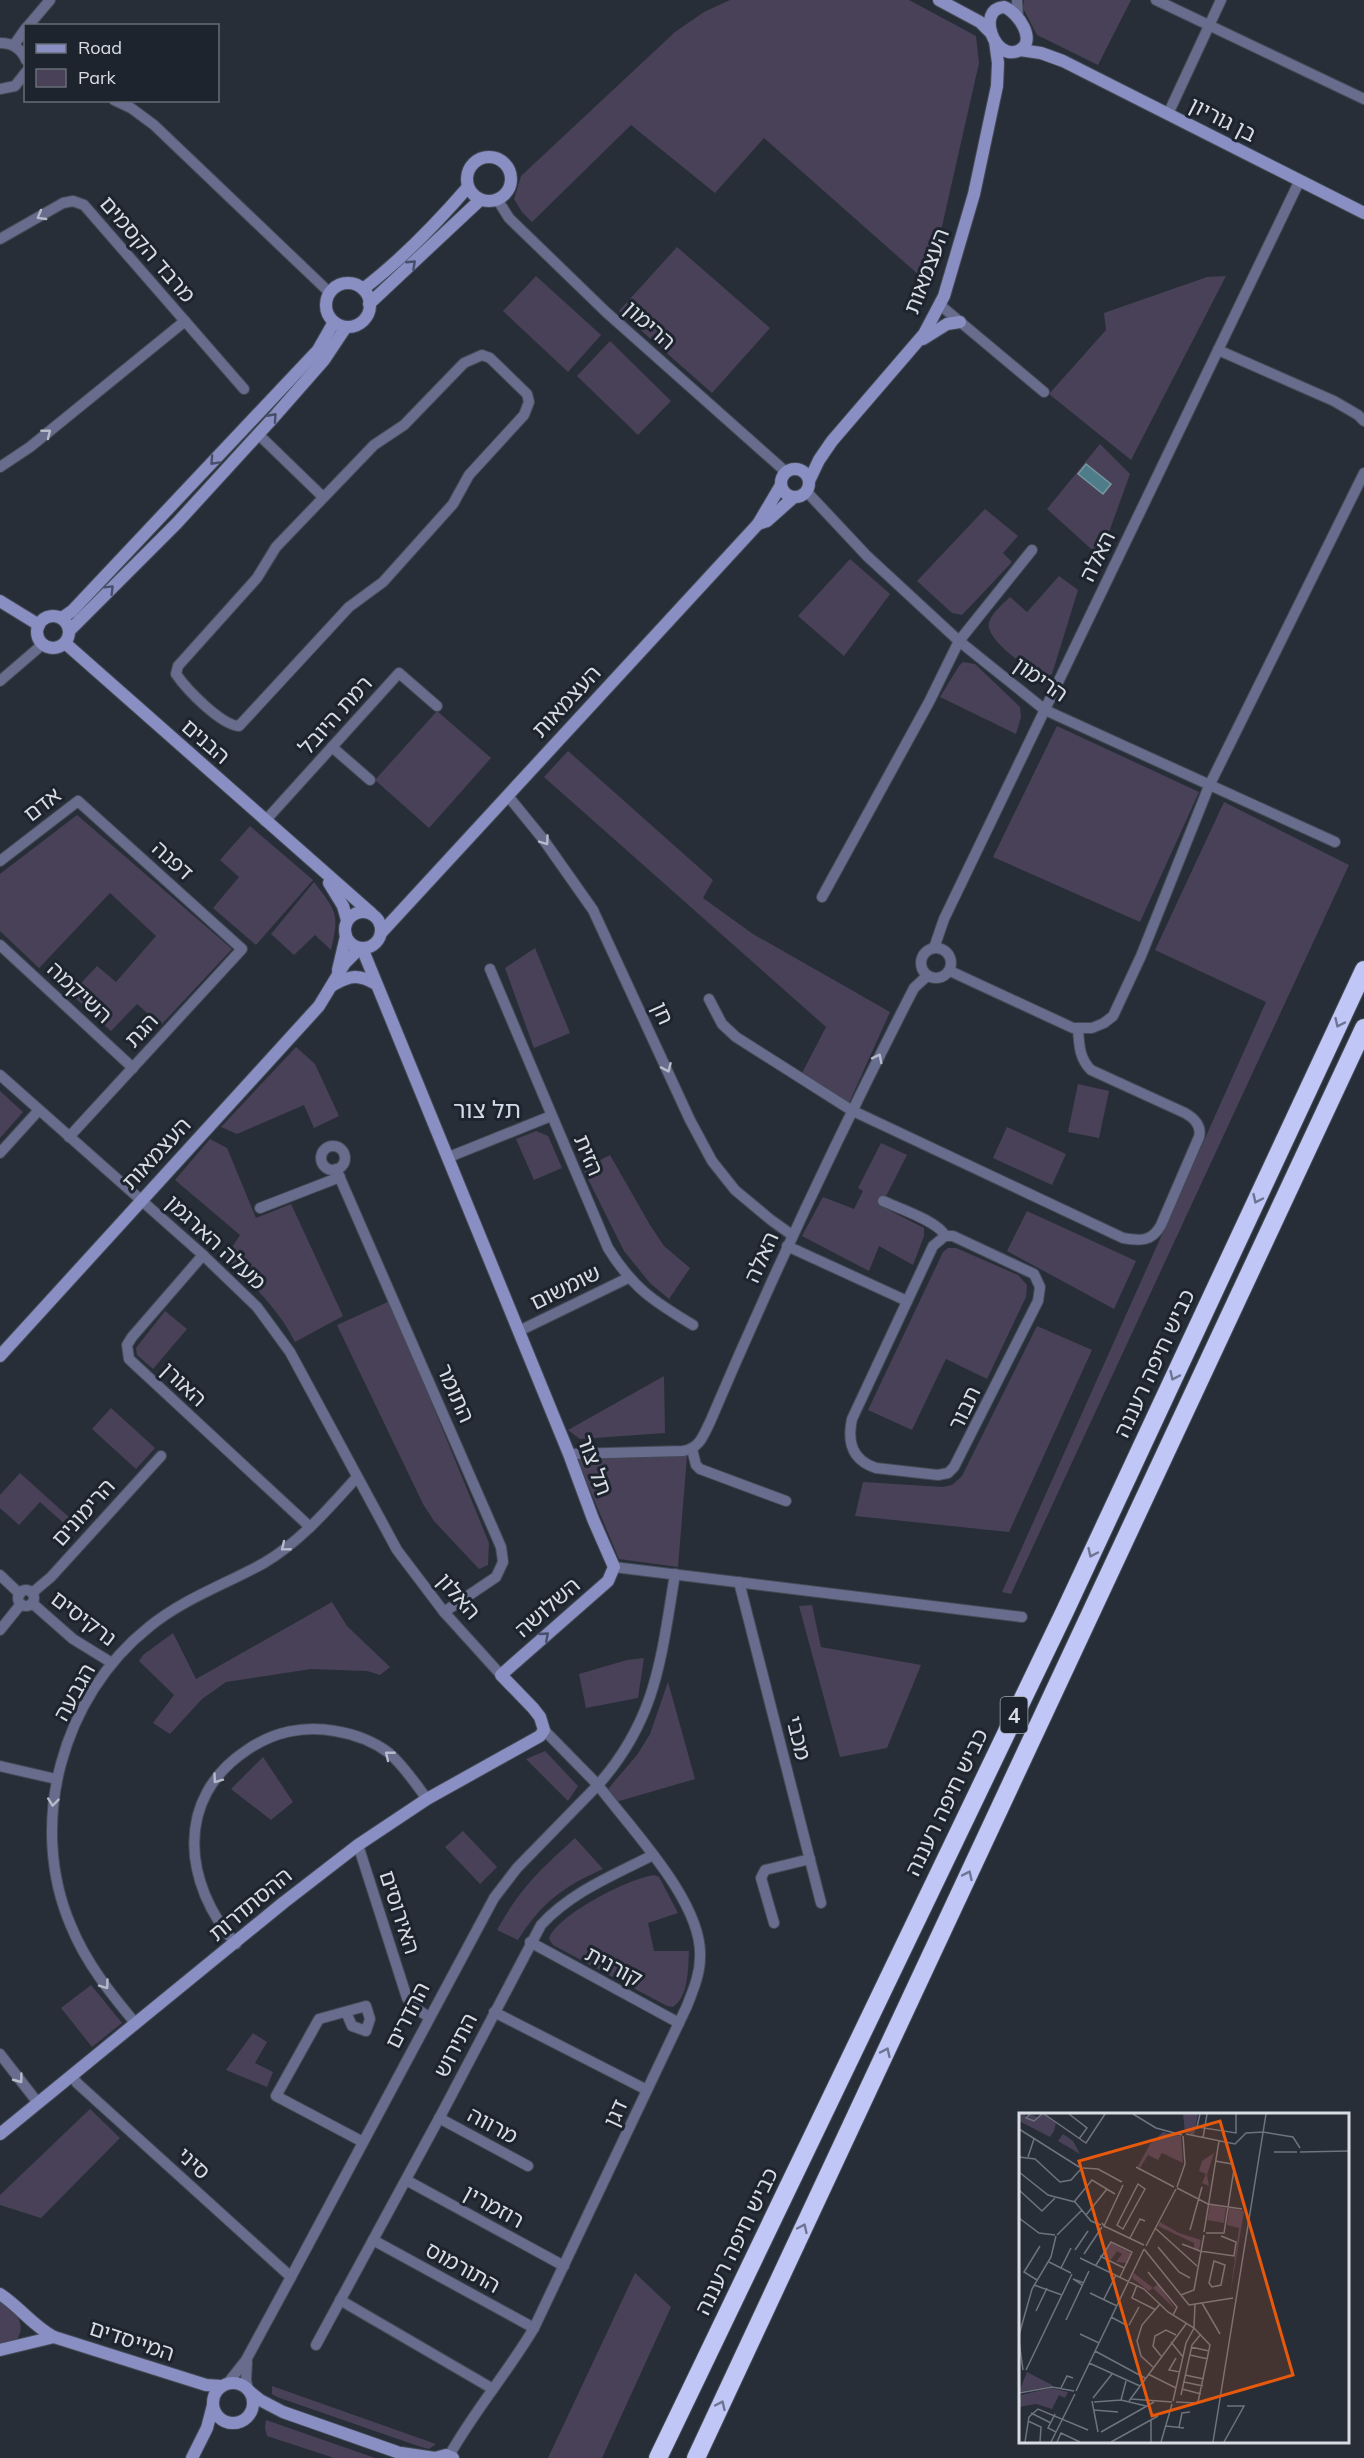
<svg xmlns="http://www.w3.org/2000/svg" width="1364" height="2458" font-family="Mulish,'Noto Sans Hebrew',sans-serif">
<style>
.green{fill:#494158}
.water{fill:#4f7c89;stroke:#7899a4;stroke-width:1.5}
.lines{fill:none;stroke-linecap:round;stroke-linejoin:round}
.street-casing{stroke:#434a54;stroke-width:12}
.secondary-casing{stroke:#434a54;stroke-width:14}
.highway-casing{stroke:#434a54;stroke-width:20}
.street{stroke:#686c8d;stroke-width:10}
.secondary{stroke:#898fc3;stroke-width:12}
.highway{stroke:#c0c6f6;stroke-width:18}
.oneway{stroke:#b6bbca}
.oneway2{stroke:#484f6a}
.oneway3{stroke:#6e7592}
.labels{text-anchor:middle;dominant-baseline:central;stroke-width:6;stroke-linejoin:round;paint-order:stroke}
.shield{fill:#1d242e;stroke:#a0a6ad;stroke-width:1.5}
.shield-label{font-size:21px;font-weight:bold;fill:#d8dde4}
.street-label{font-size:22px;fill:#d8dde4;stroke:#1d242e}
.neighbourhood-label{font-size:24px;fill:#d0d9e7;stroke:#1d242e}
.inset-road{fill:none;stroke:#6e747d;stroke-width:1.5}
.view{fill:#e8590c;fill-opacity:0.15;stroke:#e8590c;stroke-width:3}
.inset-edge{fill:none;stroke:#d8dde4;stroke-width:3}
</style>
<rect width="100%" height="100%" fill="#272e38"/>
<g class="green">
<polygon points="730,0 909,0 976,36 979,63 929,284 764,138 715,193 631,125 532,222 522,212 514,199 521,176 675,32 704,12"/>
<polygon points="1024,0 1131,0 1098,65 1037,35 1023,8"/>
<polygon points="677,247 770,328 712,393 619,311"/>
<polygon points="536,276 601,335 568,372 503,311"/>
<polygon points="1226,276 1131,460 1049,394 1106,330 1104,313 1207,277"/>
<polygon points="610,341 671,401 638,435 577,376"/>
<polygon points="1100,444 1130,474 1100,557 1047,509"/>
<polygon points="985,509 1018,536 1003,553 1012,562 962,615 952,613 917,581"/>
<polygon points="850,559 890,594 844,656 798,616"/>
<path d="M1059,576L1078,590L1052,674L1047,677L1039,676C1027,667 984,639 989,622C992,613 1003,604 1010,597L1027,612Z"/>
<polygon points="963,662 975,664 1020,707 1021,717 1016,734 940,697 959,666"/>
<polygon points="437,711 491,758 429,828 375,780"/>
<polygon points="1057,726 1199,792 1140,922 993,857"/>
<polygon points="568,751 713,880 703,898 753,934 890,1012 849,1103 801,1075 826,1027 544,777"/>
<polygon points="1224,802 1349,865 1011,1594 1002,1592 1266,1002 1155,950"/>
<polygon points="77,815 232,949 161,1025 137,1004 111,1031 71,994 97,966 116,982 156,936 110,893 39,968 0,931 0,874"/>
<polygon points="250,826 313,880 256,945 213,908 239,877 220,860"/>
<path d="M314,882C336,911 340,913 331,950L315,935L294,955L271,934Z"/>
<polygon points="535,948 570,1033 534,1048 505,968"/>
<polygon points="296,1047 315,1064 339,1116 314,1128 304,1105 237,1134 221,1127"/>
<polygon points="1078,1084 1109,1091 1099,1138 1068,1132"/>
<polygon points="0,1091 23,1112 0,1138"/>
<polygon points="1007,1127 1066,1154 1052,1185 993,1158"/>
<polygon points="536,1131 548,1136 562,1168 534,1180 516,1139"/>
<path d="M210,1139L227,1148L256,1218L291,1204L343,1316L295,1342C278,1308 252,1284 225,1258L240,1235L175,1180Z"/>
<polygon points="881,1143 907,1155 881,1206 924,1228 924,1236 913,1265 879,1246 869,1271 802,1236 823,1197 854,1209 863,1191 858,1188"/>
<polygon points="610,1155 650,1225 664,1246 690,1268 669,1299 650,1283 624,1251 583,1169"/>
<polygon points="1027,1211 1136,1261 1114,1309 1007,1251"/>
<polygon points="948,1248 956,1248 1018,1275 1027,1285 1026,1297 987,1379 946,1359 912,1430 868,1410 943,1252"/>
<polygon points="390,1301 489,1543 488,1565 479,1569 434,1521 423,1504 337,1325"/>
<polygon points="165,1311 187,1329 153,1369 137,1355 136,1348"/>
<polygon points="1037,1326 1092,1350 1009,1532 855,1516 863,1482 943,1487 952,1485 962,1476"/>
<polygon points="664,1376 665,1433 580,1439 568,1430"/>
<polygon points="111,1408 155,1448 136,1469 92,1429"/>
<polygon points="687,1456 678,1567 619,1559 577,1459"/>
<polygon points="20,1473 82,1529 77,1535 40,1502 19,1525 0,1508 0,1495"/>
<polygon points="332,1602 347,1626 390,1667 380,1675 367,1671 311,1669 226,1682 202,1699 170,1734 153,1723 174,1695 139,1661 143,1655 173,1633 196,1679"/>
<polygon points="812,1605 821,1647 921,1665 887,1748 840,1757 799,1606"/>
<polygon points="644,1658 638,1698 586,1708 579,1674 627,1660"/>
<polygon points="668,1682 695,1779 616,1802 608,1789 637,1755 650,1734"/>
<polygon points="545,1751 578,1786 568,1801 526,1759"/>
<polygon points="263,1757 293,1802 271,1820 231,1789"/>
<polygon points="463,1831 497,1867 480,1884 445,1847"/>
<path d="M575,1838L603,1869C564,1886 541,1903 518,1940L497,1930C521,1887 540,1870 575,1838Z"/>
<path d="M654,1875L659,1877L678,1913L648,1923L654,1951H689C688,1968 689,1996 673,2007L667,2006L553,1945L549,1939C556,1915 630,1878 654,1875Z"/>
<polygon points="91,1985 122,2023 92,2047 61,2008"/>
<polygon points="253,2033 267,2042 255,2063 273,2072 267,2087 226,2070"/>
<polygon points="90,2109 120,2138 41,2218 0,2205 0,2195"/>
<polygon points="635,2273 671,2307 602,2458 548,2458"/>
<path d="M0,2298C13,2310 29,2323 16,2341L0,2345Z"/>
<polygon points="272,2386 436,2444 429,2449 418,2446 277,2397 272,2394"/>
<polygon points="266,2420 375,2458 334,2458 267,2436 265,2428"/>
</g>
<polygon class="water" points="1086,464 1111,484 1103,494 1078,474"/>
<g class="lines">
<g class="street-casing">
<g id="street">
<polyline points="1017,0 1018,17"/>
<polyline points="1156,0 1364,99"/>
<polyline points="28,26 50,0"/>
<path d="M0,43C12,43 21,48 26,60"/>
<polyline points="14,45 26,28"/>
<polyline points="0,89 15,86 26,72"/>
<polyline points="114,100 131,108 154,125 330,293"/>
<polyline points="1168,114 1221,0"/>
<polyline points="497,199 509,218 606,312 786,472"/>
<polyline points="0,239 63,203 73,201 84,205 244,389"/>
<polyline points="940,305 1044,392"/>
<polyline points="1218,350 1334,401 1358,415 1364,421"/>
<path d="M482,355L490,358L527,394L529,402L524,415L469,475L453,504L383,582L349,607L239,726C221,725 187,690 176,674L178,666L257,578L276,547L374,445L404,425L464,363Z"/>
<polyline points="258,434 323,497"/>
<polyline points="0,467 30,447 185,321"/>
<polyline points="806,491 867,556 959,641 1045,710 1335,842"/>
<polyline points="0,681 43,644"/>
<polyline points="332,747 370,780"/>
<polyline points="508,796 543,839 593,910 690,1120 712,1161 735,1190 771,1220 792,1235"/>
<polyline points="265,821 399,673 437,706"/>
<polyline points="0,861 78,801 242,949 69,1137"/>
<polyline points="822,897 929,702 959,641 1032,550"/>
<polyline points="0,945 133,1068"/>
<circle cx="936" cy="963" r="15"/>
<polyline points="934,948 944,919 1299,182"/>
<path d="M490,969L608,1248C633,1288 653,1301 693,1325"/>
<polyline points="950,971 1073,1028 1092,1028 1104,1023 1113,1016 1141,956 1209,786 1364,473"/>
<path d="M709,999L722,1024L736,1037L851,1110L1123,1238C1140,1241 1152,1242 1161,1225L1199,1137C1202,1126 1194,1118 1185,1113L1091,1070C1079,1058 1079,1044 1078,1028"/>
<polyline points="0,1075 203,1255 257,1307 290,1352 397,1550 444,1612 501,1675"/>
<circle cx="333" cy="1158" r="12"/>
<polyline points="0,1153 39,1110"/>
<polyline points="449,1157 551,1116"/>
<polyline points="336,1169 501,1547 503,1562 496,1577 444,1612"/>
<path d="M883,1201C898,1208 940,1222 945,1236"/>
<polyline points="260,1208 340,1177"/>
<path d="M945,1236H953L1034,1274L1040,1287L1038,1301L954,1467L948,1473L938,1475L876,1468C852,1460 847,1442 852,1419L933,1246Z"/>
<polyline points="787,1246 907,1301"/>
<polyline points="203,1255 132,1337 127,1345 129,1359 310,1527"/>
<polyline points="519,1331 628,1278"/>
<polyline points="692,1449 696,1465 700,1469 786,1501"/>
<path d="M569,1454L683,1451C700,1448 703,1436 710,1422C773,1274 841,1130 914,988L927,976"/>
<polyline points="614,1567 1022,1617"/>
<polyline points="0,1575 20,1594"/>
<polyline points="739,1582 821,1903"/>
<circle cx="26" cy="1598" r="8"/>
<polyline points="32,1593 51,1577 161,1456"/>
<polyline points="32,1603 73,1639 112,1663"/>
<polyline points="0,1630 21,1604"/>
<polyline points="0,1766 56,1779"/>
<polyline points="358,1845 407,1998 415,2008 429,2017"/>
<polyline points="774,1923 761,1878 765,1870 810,1859"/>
<polyline points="530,1942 679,2023"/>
<path d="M236,1944C183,1884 174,1798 247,1750C273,1732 304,1725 335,1731C354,1734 373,1741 389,1753C404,1766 415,1783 427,1799"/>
<polyline points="346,2012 352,2026 366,2031 370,2019 366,2006 319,2019 276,2096 363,2142"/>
<polyline points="494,2012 647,2090"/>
<path d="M136,2024C111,1994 86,1963 71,1926C27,1824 62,1696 149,1627C183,1599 226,1584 264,1563C300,1542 329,1508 357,1477"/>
<polyline points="0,2054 38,2103"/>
<polyline points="72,2076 77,2083 291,2277"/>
<polyline points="439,2118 528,2166"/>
<polyline points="406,2180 564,2266"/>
<polyline points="373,2240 534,2328"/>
<polyline points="340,2300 493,2389"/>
<path d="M316,2345L442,2113L541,1925C571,1892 614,1875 653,1855"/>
<polyline points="247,2362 246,2380 248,2390"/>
<polyline points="227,2384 246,2360 291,2277 494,1898 517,1868 598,1785 544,1730"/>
<path d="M449,2456C474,2411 508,2372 534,2328L687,2006C693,1990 700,1975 700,1957C703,1902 630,1828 598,1785C657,1718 661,1658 675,1574"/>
</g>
</g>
<g class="secondary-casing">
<g id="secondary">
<polyline points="939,0 980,22 991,33"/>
<path d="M1004,7C1017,11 1039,42 1018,51C994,61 976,9 1004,7Z"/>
<polyline points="1020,50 1041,53 1063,61 1364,213"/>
<circle cx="489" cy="179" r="22"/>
<circle cx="348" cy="305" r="22"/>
<path d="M363,289C401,260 436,224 468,187"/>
<polyline points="369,304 480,200"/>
<polyline points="923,339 947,324 960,322"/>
<circle cx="795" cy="483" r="14"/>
<polyline points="809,481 819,460 832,441 924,334 944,296 974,194 997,86 998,63 995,41"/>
<polyline points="758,524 767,521 794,497"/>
<polyline points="0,601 39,625"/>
<circle cx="53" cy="632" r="16"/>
<polyline points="62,618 72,611 318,350 334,322"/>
<polyline points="69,631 177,523 274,417 324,360 346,327"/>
<polyline points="65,643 371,913"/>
<polyline points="329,883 343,906 347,920"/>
<circle cx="363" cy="930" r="18"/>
<polyline points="381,933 758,524 781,485"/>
<polyline points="338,970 346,936"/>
<path d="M333,985C350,975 359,974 376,984"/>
<polyline points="0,1356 319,1006 345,963 360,948"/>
<polyline points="0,2134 283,1903 358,1845 427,1799 540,1736 544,1730 540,1717 533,1708 501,1675 608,1581 614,1567 593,1519 569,1454 362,948"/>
<path d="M0,2294C20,2307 33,2326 54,2337L206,2385L221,2386"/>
<polyline points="0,2350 54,2337"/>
<circle cx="233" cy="2403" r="20"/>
<polyline points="250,2392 260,2400 283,2412 397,2452 408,2458"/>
<polyline points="401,2453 435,2458"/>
<polyline points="192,2458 207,2428 213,2405"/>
<polyline points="435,2458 446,2455 453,2458"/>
</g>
</g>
<g class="highway-casing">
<g id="highway">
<polyline points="658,2458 1065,1611 1364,970"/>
<polyline points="696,2458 1364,1028"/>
</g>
</g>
<use href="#street" class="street"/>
<use href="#secondary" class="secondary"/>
<use href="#highway" class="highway"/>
</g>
<defs><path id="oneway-chevron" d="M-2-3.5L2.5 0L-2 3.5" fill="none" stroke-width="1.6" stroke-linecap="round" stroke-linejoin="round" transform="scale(1.5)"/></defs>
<g class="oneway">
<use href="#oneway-chevron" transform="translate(41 216) rotate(150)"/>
<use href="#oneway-chevron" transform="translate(47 433) rotate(-39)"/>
<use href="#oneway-chevron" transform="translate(545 841) rotate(54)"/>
<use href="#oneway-chevron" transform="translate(878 1058) rotate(-63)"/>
<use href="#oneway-chevron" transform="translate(667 1068) rotate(66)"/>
<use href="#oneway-chevron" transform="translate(285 1547) rotate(141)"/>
<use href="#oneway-chevron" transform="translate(389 1755) rotate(-141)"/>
<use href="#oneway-chevron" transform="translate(217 1779) rotate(126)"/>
<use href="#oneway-chevron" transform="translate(53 1802) rotate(96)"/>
<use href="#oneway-chevron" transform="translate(105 1985) rotate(54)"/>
<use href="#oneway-chevron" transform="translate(19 2079) rotate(53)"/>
</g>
<g class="oneway2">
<use href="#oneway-chevron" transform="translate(412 264) rotate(-43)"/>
<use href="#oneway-chevron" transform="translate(273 417) rotate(-48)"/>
<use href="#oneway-chevron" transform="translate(214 461) rotate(133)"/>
<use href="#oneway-chevron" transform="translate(110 589) rotate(-45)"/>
<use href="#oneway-chevron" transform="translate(545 1636) rotate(-41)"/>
</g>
<g class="oneway3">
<use href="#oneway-chevron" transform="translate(1339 1023) rotate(115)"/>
<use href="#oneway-chevron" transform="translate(1257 1199) rotate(115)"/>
<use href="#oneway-chevron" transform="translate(1174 1376) rotate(115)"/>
<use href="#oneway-chevron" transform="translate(1092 1553) rotate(115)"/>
<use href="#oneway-chevron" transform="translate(968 1875) rotate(-65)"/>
<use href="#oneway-chevron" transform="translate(886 2052) rotate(-65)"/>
<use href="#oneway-chevron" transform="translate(803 2228) rotate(-65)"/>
<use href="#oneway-chevron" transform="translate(721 2405) rotate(-65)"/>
</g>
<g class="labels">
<rect class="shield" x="1000.5" y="1697" width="27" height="36" rx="4.5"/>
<g class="shield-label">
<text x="1014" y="1715">4</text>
</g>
<g class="street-label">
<text transform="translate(1223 119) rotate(27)">בן גוריון</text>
<text transform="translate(148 249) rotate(49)">מרבד הקסמים</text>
<text transform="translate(926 271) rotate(-69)">העצמאות</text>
<text transform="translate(650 325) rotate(42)">הרימון</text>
<text transform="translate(1097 556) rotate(-64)">האלה</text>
<text transform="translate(1041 679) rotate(35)">הרימון</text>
<text transform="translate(566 701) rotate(-47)">העצמאות</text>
<text transform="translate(335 715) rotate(-48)">רמת היובל</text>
<text transform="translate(206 741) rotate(41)">הבנים</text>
<text transform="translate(42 804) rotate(-38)">אדם</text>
<text transform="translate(173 860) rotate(42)">דפנה</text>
<text transform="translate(80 992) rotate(43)">השיקמה</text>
<text transform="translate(663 1013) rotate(66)">חן</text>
<text transform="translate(141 1030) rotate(-47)">הגת</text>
<text transform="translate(156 1153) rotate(-47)">העצמאות</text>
<text transform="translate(589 1155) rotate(67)">הזית</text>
<text transform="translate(216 1242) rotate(43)">מעלה הארגמן</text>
<text transform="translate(761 1257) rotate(-66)">האלה</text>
<text transform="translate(565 1287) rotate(-26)">שומשום</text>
<text transform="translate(1154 1363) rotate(-65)">כביש חיפה רעננה</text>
<text transform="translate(184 1384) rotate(43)">האורן</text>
<text transform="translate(456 1393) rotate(66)">התומר</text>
<text transform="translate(964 1408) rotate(-64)">תבור</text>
<text transform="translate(595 1465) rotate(70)">תל צור</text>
<text transform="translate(83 1512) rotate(-48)">הרימונים</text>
<text transform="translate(459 1596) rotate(49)">האלון</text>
<text transform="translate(547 1607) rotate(-41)">השלושה</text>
<text transform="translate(84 1618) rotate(37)">נרקיסים</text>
<text transform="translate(74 1692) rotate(-61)">הגבעה</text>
<text transform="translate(799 1738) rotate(76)">מכבי</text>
<text transform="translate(946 1802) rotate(-64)">כביש חיפה רעננה</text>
<text transform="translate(250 1904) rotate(-40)">ההסתדרות</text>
<text transform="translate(400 1912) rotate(72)">האירוסים</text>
<text transform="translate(614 1966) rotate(28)">קורנית</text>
<text transform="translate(407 2015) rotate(-63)">ההדרים</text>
<text transform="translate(455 2045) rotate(-63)">התירוש</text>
<text transform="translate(615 2113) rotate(-65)">דגן</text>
<text transform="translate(493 2125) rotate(28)">מרווה</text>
<text transform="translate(194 2163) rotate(42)">סיני</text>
<text transform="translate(494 2206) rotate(29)">רוזמרין</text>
<text transform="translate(736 2241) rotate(-64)">כביש חיפה רעננה</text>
<text transform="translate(463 2267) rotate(29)">התורמוס</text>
<text transform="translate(132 2340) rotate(18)">המייסדים</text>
</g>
<g class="neighbourhood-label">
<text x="487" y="1109">תל צור</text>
</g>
</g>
<g transform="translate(1019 2113)">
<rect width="330" height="330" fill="#272e38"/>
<path d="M0,1H6L7,6L12,1L19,5L24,1L37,10L35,18L31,24L0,8ZM164,1H179L175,22L166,19ZM144,19L162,23L164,50L143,40L139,47L129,42L121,55L119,53L131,31ZM44,21L54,28L61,41L39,28ZM195,40L188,62L190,73L183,70L187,61L180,58L183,48ZM191,92L207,95L205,110L188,107ZM210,95L225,98L211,183L220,115L208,112ZM141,109L160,120L182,127L180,137L175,136V130L139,113ZM92,130L112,140L107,150L97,149L103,141L98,138L92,147L83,142ZM115,160L134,175L139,171L156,196L134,175L130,178L113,165ZM8,259L33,272V273L0,279ZM32,275L49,279L46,285L40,282L33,296L17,291L0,294L2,282Z" fill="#494158"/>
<path class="inset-road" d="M11,1L7,5L15,8L23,1M25,1L67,30L86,1M50,1L68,15L60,26M114,1L137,15L163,22M181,1L178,14L217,20V1M0,16L60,54M167,21L216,31L227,20L244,19L274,24L281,35M184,25L188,1M255,39H278M281,39L330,38M0,44L16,46L41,69L52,67L61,57M9,44L15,26M117,54L155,74M64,55L79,56L103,69M0,59L29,82L56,89L72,108L82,112M119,71L126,76L104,116L98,112ZM158,74L166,51L164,23M158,75L189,91L223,96M0,77L23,98L36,85M55,89L73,67L96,81M67,102L88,76M0,105L20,120L36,122M83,110L85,113L104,72M85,113L125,132M136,115L178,153M171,117L183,74M185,119L200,28M187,120H205L215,56L213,51L196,48M38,122L63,97M111,125L121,106L126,108M163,131L181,138L215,143L217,129L202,123M127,133L157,76M139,134L160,159L171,165M125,136L170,192M56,137L69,118M65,141L83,114M81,143L105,155M61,145L125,176L149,199L175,215L167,230L154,288M195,148L206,152L202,172L193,174L190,170ZM30,149L52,160M77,152L92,129L113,139L101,164M42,155L52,135M129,159L158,194L154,202M18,167L5,159L21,133M15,172L43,182M63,172L54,166L65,170M118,172L113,185L137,197M71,180L98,193M162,182L175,177L185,122M85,186L97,162M183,190L201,221M176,191L175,215L191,232L179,289M170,192L214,185M17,198L28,175M92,204L109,213M47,207L70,158M110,212L120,194M61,221L80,230M0,222L13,176L32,144L37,123M0,228L4,257M152,229L164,244M172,234L190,238M76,238L126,265M171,242L189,246M142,243L134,233L136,223L147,217L157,222M157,245L150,257L161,259M70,250L121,273M134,254L122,243L118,228L123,212L141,191M7,257L53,161M129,261L157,275M166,262L185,266M165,269L184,273M42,275L48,263L54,265M163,276L182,281M57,278L125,136M0,280L33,274L55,278M162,282L173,232L182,221M74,285L93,261M112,286L153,289M102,287L107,268M73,288L79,319M110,288L167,211M75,289L102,287L127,293M157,289L178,290M75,297L99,299M12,300L32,310M36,301L29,315L37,319M9,308L22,314L21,329M147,313L165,315M160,314L163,300L171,299M82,319L135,289M6,329L10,304L19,296L69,317M32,329L56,281M38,329L42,320L61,329M92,329L139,303M132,329V307M142,329L153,291M194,329L247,1M205,329L225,293H208"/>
<path class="view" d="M201,8L274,262L133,303L60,48Z"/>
<rect width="330" height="330" class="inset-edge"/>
</g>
<rect x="24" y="24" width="195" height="78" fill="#1d242e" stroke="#686e77" stroke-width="1.5"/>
<rect x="36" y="44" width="30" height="9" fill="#898fc3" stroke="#686e77" stroke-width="1.5"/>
<text x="78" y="54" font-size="18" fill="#d8dde4">Road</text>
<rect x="36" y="69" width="30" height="18" fill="#494158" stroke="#686e77" stroke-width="1.5"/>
<text x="78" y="84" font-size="18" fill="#d8dde4">Park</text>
</svg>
